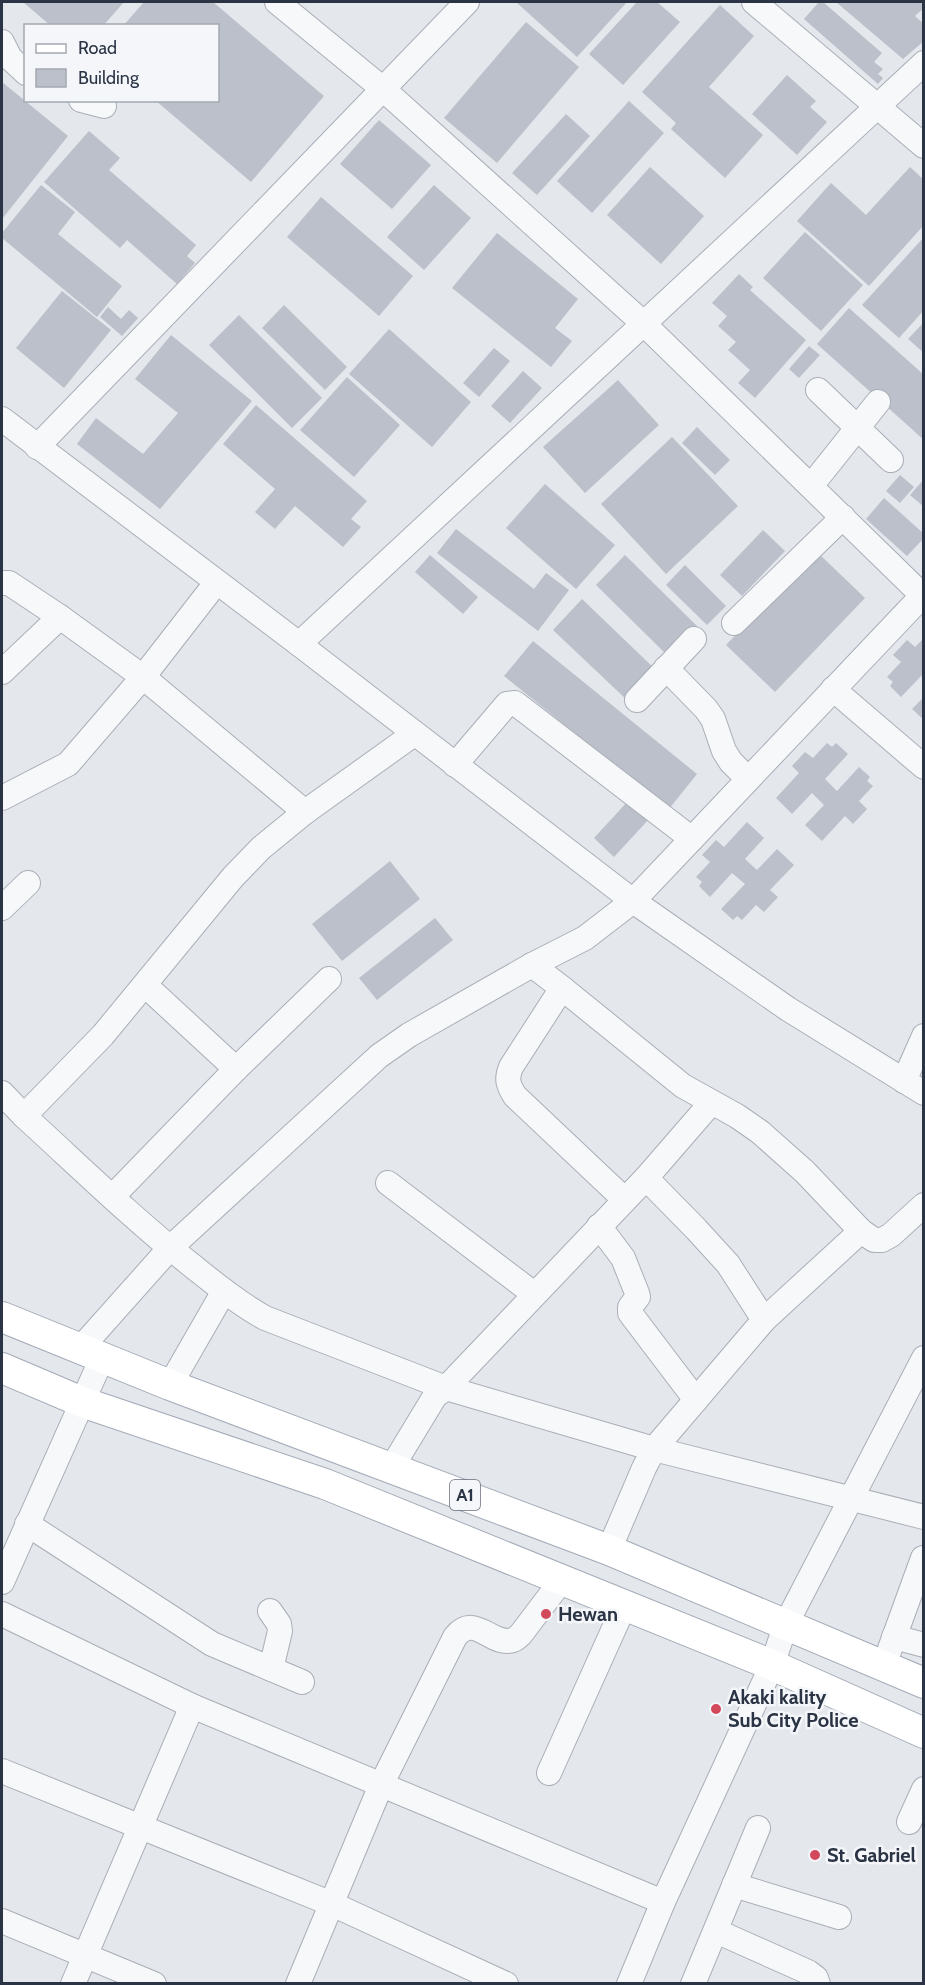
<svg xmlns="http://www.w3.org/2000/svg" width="925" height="1985" font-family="Cabin,sans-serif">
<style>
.building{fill:#bbc0ca}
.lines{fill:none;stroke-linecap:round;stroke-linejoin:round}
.minor-casing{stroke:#a9aeb7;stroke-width:26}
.major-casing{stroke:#a3abb8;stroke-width:32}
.minor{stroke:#f7f8fa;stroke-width:24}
.major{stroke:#fff;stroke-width:30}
.poi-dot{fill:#d1495b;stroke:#f4f6f9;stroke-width:2}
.labels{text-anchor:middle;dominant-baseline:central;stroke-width:5;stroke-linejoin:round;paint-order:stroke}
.shield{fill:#f4f6f9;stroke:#676e7b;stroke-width:1.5}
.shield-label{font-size:18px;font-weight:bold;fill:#2b3445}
.poi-label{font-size:20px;font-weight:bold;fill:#2b3445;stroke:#f4f6f9;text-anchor:start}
</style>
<rect width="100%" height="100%" fill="#e4e7ec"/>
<g class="building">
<polygon points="23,2 124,2 103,26 51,26"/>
<polygon points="144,2 213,2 324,96 251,182 155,100 218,100 218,26 123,26"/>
<polygon points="516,2 627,2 577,57"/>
<polygon points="637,2 657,2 680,22 623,85 589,54"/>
<polygon points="819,2 823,2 882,53 874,62 883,69 878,74 883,78 878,84 804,19"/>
<polygon points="836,2 924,2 924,8 915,16 924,24 924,41 903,59"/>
<polygon points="720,5 754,36 709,87 763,135 725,178 671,129 676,123 642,92"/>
<polygon points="526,22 579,67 497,163 444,118"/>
<polygon points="787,75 816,101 810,107 827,122 797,155 752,114"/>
<polygon points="2,82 68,136 2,219"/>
<polygon points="629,101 664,133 592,213 557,181"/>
<polygon points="566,114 590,136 537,195 512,173"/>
<polygon points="379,120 431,165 392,209 340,164"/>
<polygon points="89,131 120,158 109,170 196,245 187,256 195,263 177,284 127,240 120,248 44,182"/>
<polygon points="650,167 704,216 661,264 607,215"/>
<polygon points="910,167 924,180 924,225 869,286 797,221 831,183 866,215"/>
<polygon points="41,185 75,212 58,234 122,286 97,317 2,238 2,233"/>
<polygon points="434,185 471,218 424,270 387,237"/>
<polygon points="321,197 413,276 379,316 287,237"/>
<polygon points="805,232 863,285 821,331 763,278"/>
<polygon points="497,233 578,299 555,328 572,341 551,367 452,288"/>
<polygon points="924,237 924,310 899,338 862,305"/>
<polygon points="739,274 753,287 750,290 806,340 755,398 738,383 750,370 728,350 736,342 718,326 727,316 712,303"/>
<polygon points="62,291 111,330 64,388 16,348"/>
<polygon points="284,305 347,367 325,390 262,328"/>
<polygon points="108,307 121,319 129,310 138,318 122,336 100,317"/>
<polygon points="849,308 924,375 924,440 817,344"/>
<polygon points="239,315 322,398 292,428 209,345"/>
<polygon points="924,322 924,353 908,339"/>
<polygon points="389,329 471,402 432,447 349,374"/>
<polygon points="171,335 252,401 160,509 77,444 96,418 143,454 178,413 135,379"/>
<polygon points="809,346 820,355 799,378 789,369"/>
<polygon points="494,348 510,361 479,397 463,383"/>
<polygon points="523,371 542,388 510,423 491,406"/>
<polygon points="347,377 400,425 354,477 300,430"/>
<polygon points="618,380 659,425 585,493 543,447"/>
<polygon points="256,405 367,501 351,519 361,527 343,547 295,506 275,529 255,512 275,489 223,444"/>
<polygon points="697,427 730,460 715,475 682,443"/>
<polygon points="672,437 738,506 666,574 601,504"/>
<polygon points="900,475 914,487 900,503 886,491"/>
<polygon points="924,479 924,507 910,495"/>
<polygon points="545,484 615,545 576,589 506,528"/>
<polygon points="884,498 924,534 924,538 907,556 866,519"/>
<polygon points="456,529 534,589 546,573 569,590 538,631 437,553"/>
<polygon points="763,530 785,551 742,596 720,575"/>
<polygon points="816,551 865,598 775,692 726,645"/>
<polygon points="430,555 478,597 463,614 415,572"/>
<polygon points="625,555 697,626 668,656 596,585"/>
<polygon points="685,565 726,606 707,625 666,585"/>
<polygon points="582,599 657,671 628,701 553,630"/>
<polygon points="924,638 924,673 901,697 890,686 893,682 887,677 901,662 893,655 907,640 915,647"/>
<polygon points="533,641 697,774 669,809 504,676"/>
<polygon points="924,697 924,720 912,709"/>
<polygon points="827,743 832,747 836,743 848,754 825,779 837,791 859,767 870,777 867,781 873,786 859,801 867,809 853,824 845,816 822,841 805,825 824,805 812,793 792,814 776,798 799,773 792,766 805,752 813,758"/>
<polygon points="629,800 650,818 614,857 594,838"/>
<polygon points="747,822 764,838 745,859 757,870 777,849 794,865 770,890 778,897 764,912 756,905 742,920 737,916 733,920 721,909 745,884 732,873 710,897 699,886 702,882 696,877 710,862 702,855 716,840 724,847"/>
<polygon points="390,861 420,899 342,961 312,924"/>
<polygon points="435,918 453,940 377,1000 359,978"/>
</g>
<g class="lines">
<g class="minor-casing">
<g id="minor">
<polyline points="277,2 383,89 643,323 922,595"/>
<polyline points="754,2 924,146"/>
<polyline points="2,42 10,58 26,73"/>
<polyline points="81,100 104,106"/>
<polyline points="818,390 891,460"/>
<polyline points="2,419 299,644 633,901 788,1009 924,1093"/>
<polyline points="37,447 467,2"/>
<polyline points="811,486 878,402"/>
<polyline points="2,583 9,583 60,617 143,677 305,812"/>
<polyline points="734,623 843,517"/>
<polyline points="299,644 924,63"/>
<polyline points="666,668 706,709 713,719 724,751 731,762 748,779"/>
<polyline points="2,672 60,617"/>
<polyline points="833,689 924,767"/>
<polyline points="637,700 694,639"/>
<polyline points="455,765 507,704 515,703 692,839"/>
<polyline points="2,798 68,764 143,677 216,583"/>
<polyline points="2,908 28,883"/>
<path d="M532,965L562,988L511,1067C506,1079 508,1085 515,1096L624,1199"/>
<polyline points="145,985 236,1069"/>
<polyline points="562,988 683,1086 737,1116 760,1132 805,1172 861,1231 874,1240 882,1240 891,1235 924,1205"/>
<polyline points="904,1081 924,1036"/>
<path d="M2,1093L24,1116C79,1166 132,1218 190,1264C214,1283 238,1303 265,1318L446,1388L654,1449L924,1517"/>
<polyline points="24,1116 103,1035 233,877 261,848 305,812 414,734"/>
<polyline points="646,1178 696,1229 728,1264 764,1320"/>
<polyline points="388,1183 534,1294"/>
<polyline points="112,1197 236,1069 329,979"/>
<polyline points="599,1226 623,1258 637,1293 638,1297 630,1307 630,1313 696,1400"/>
<polyline points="80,1349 170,1248 379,1056 409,1035 532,965 585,938 633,901 924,594"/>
<polyline points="170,1385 224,1291"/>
<polyline points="392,1467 435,1396 446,1388 646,1178 711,1103"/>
<polyline points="27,1524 212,1644 302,1682"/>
<polyline points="609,1550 644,1468 654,1449 764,1320 861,1231"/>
<polyline points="2,1582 102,1358"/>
<polyline points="270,1611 279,1624 280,1631 271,1669"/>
<polyline points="2,1614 192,1706 663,1902"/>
<polyline points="894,1637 924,1645"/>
<polyline points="883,1668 923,1558"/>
<polyline points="2,1771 332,1904 506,1984"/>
<polyline points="549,1773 625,1604"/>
<polyline points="909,1822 924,1789"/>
<polyline points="734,1885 839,1917"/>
<polyline points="2,1921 154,1984"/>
<polyline points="716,1931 808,1972 816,1978 818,1984"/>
<polyline points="73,1984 192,1706"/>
<path d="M298,1984L381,1785L455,1637C475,1612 491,1647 513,1640C516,1639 519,1636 521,1634L562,1580"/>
<polyline points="629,1984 663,1902 772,1665 786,1624 924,1358"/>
<polyline points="693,1984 758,1828"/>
</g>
</g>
<g class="major-casing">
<g id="major">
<polyline points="2,1317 170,1385 609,1550 924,1683"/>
<polyline points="2,1368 82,1402 325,1484 772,1665 924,1733"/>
</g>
</g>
<use href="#minor" class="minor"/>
<use href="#major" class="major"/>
</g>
<g class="poi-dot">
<circle cx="546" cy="1614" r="6"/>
<circle cx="716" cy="1709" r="6"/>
<circle cx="815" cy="1855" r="6"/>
</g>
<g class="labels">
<rect class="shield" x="450" y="1480" width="30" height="30" rx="4.5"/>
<g class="shield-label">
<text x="465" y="1495">A1</text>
</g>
<g class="poi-label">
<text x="558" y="1614">Hewan</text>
<text x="728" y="1697">Akaki kality<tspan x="728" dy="23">Sub City Police</tspan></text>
<text x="827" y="1855">St. Gabriel</text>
</g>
</g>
<rect width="925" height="1985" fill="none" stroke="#2b3445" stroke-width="6"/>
<rect x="24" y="24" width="195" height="78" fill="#f4f6f9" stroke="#a4a8b1" stroke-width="1.5"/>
<rect x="36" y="44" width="30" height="9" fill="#ffffff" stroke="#a4a8b1" stroke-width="1.5"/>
<text x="78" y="54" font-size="18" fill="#2b3445">Road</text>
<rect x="36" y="69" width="30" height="18" fill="#bbc0ca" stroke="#a4a8b1" stroke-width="1.5"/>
<text x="78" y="84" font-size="18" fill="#2b3445">Building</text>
</svg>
